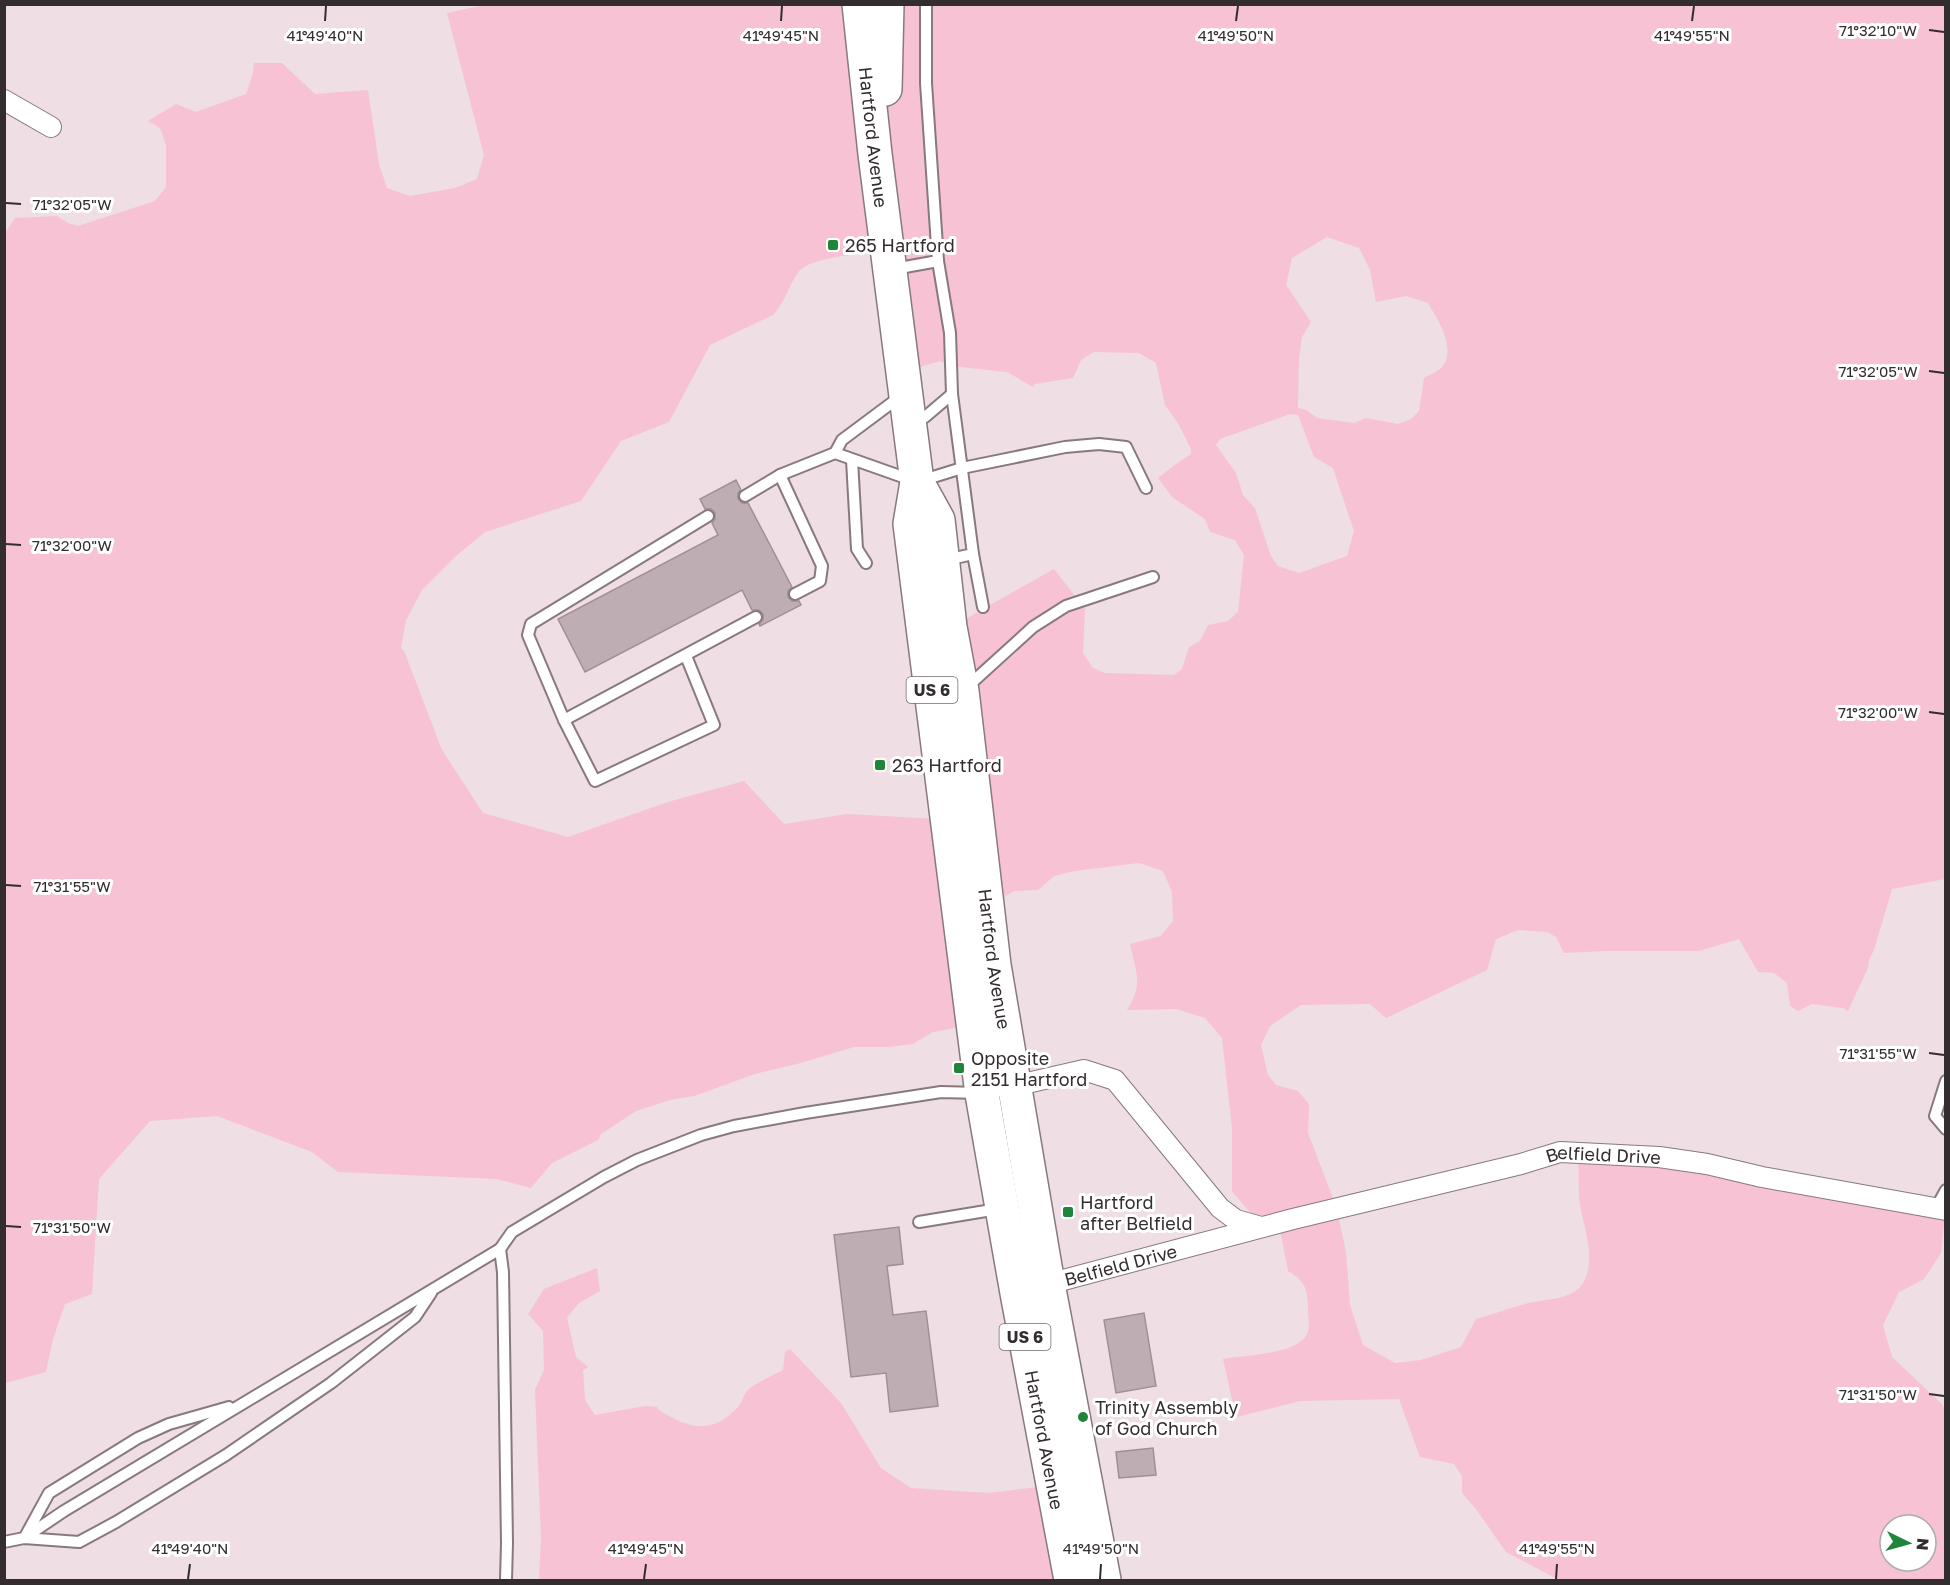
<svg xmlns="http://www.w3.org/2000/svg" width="1950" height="1585" font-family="'Golos Text',sans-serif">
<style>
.green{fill:#f7c2d3;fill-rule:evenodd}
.building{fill:#beadb2;stroke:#a09095;stroke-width:1.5}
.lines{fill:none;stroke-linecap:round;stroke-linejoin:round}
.service-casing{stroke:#88797e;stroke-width:14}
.minor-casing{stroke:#88797e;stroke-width:22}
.trunk-casing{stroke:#88797e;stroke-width:36}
.service{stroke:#fff;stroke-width:10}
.minor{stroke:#fff;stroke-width:20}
.trunk{stroke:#fff;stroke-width:33}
.ticks{fill:none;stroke:#342d2f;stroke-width:2}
.poi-dot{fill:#1f853a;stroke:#fff;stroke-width:2}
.labels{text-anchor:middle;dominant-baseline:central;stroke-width:6;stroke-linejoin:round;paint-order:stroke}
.shield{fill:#fff;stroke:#716c6d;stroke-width:1.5}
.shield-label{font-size:16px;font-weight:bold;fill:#342d2f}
.street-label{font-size:18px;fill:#342d2f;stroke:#fff}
.poi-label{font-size:18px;fill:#342d2f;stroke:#fff;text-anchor:start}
.ticks-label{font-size:15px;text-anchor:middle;fill:#342d2f;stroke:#fff;stroke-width:6;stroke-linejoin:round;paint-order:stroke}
</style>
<rect width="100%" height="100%" fill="#efdee3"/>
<g class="green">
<path d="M484,5H1945V879L1892,889L1874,950L1869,960L1868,968L1848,1011L1843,1008L1812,1004L1798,1011L1790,1006L1787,983L1774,973L1758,972L1739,939L1699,951H1606L1564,953L1556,937L1547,932L1518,930L1496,939L1487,970L1386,1018L1370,1004L1301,1005L1270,1026L1261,1045L1268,1075L1276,1085L1298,1091L1309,1104L1308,1133L1336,1206L1346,1252L1350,1305L1363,1345L1395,1363L1421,1360L1461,1347L1476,1319C1495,1314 1511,1307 1529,1303C1545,1299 1570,1300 1581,1286C1598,1264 1584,1228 1580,1205C1578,1188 1579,1170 1578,1154L1655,1162L1945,1213L1941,1253L1924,1279L1899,1292L1883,1325L1892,1357L1942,1404L1945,1411V1580H1559L1506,1552L1476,1509L1462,1493V1476L1454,1464L1420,1457L1399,1399L1300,1401L1236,1417L1223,1359C1244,1355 1300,1355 1308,1332C1310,1326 1308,1316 1308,1309C1308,1289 1305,1281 1288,1271L1280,1229L1254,1217L1232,1191V1128L1222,1038L1205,1018L1176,1009L1127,1010C1144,983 1136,973 1130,944L1161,936L1173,921L1172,892L1163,871L1139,863L1074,871L1054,876L1038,890L1014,891L1004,897L975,901L987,1014L955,1028L933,1032L913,1044L889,1047H854L797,1064L755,1074L694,1096L670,1100L636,1111L601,1134L598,1140L552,1163L531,1188L497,1179L338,1172L312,1152L217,1116L150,1121L99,1179L92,1294L65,1304L53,1339L46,1372L5,1383V233L15,218L57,216L68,223L78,226L155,201L166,187V145L160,128L148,121L176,104L196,112L246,94L253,73L254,63H282L315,94L368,90L379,164L387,188L410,196L455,188L477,179L484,155L447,13ZM1327,237L1359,248L1370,270L1376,302L1406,296L1428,303C1438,320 1458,350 1441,368C1437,372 1429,375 1424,378L1419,411L1411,419L1398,424L1366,418L1354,423L1317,418L1306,410L1298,408L1299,358L1302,337L1311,322L1286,285L1292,258ZM880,251L898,369L920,367L940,361L951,366L1007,372L1033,387L1035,384L1073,378L1081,360L1094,352L1139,353L1156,363L1165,405L1178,423L1191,449V454L1176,464L1158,478L1172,497L1205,519L1210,532L1235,540L1244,555L1238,612L1228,621L1208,625L1200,641L1189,647L1182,669L1174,675L1105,673L1093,668L1083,653L1085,609L1054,569L939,634L955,820L847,814L784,824L744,781L668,802L568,837L483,813L442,750L404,651L401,648L406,620L422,590L456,556L485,532L581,501L621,441L669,422L710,345L773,315C785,303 789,284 799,271C812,257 861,254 880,251ZM1290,414L1298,415L1314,457L1333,468L1354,531L1347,556L1299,573L1278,566L1271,556L1255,508L1243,495L1236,473L1216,445L1220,439ZM1890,1525H1926V1561H1890Z"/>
<path d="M597,1268L600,1291L579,1303L567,1317L576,1357L588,1367L583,1370L585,1400L595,1415L645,1406L657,1407L659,1410C688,1428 711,1436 738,1407C742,1403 743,1396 747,1391C753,1384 774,1375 783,1370L785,1352L790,1349L841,1403L881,1468L911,1488L989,1493L1061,1484L1080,1580H539L541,1538L535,1390L544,1370L543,1331L528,1314L544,1289Z"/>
</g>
<g class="building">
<polygon points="736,480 741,490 738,493 738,499 742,503 748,503 792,587 788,591 788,597 792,601 799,601 801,605 760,626 759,624 763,620 763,614 759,610 752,610 742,590 585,672 558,619 718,535 712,523 715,519 715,513 711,509 705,509 700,499"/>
<polygon points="899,1227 903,1264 887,1266 893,1315 926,1311 938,1406 890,1412 886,1373 851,1377 834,1235"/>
<polygon points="1144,1313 1156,1386 1116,1393 1104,1320"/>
<polygon points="1153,1448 1156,1475 1119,1478 1116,1452"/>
</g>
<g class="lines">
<g class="service-casing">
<g id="service">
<polyline points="894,269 938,261"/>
<polyline points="914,422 925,417 952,394 950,333 938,261 926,83 926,4"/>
<polyline points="835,453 917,482 962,468 1065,447 1099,444 1126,447 1146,488"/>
<polyline points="852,460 857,549 866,563"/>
<polyline points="780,475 822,566 820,581 795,594"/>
<polyline points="745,496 780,475 835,453 842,440 901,396"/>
<polyline points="708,516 531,624 528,635 564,720 756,617"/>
<polyline points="973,554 983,607"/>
<polyline points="946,560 973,554 952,394"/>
<polyline points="967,687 1033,627 1066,606 1153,577"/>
<polyline points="564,720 595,781 714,725 686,656"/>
<polyline points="1946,1081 1935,1116 1946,1129"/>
<polyline points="1936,1208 1946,1190"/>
<polyline points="919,1222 998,1209"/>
<polyline points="500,1249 512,1232 604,1177 637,1160 701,1135 734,1126 805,1113 941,1092 979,1093"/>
<polyline points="26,1535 49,1493 138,1438 169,1424 229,1407"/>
<polyline points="24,1538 64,1511 500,1249 503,1272 507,1543 506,1580"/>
<polyline points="4,1542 24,1538 79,1542 116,1522 226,1455 331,1383 415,1317 431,1293"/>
</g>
</g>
<g class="minor-casing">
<g id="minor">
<polyline points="4,100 51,127"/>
<polyline points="1005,1088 1084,1070 1115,1080 1220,1208 1236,1220 1261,1227"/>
<path id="s1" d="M1048,1284L1293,1219L1521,1164L1560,1152L1659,1157L1707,1164L1762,1177L1946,1210"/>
</g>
</g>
<g class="trunk-casing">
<g id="trunk">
<path id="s2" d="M859,4L875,154L917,482L910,524L982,1094L1017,1293L1071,1580"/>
<polyline points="885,89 887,4"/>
<path id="s3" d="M917,482L938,520L950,627L962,691L994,965L1048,1284L1104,1580"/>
</g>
</g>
<use href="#service" class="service"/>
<use href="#minor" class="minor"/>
<use href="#trunk" class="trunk"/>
</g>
<path class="ticks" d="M325,21L326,6M781,21L782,6M1236,21L1238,6M1692,21L1694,6M1929,30L1944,32M6,203L21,204M1929,371L1944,373M6,544L21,545M1929,712L1944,714M6,885L21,886M1929,1053L1944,1055M6,1226L21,1227M1929,1394L1944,1396M188,1579L190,1564M644,1579L646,1564M1100,1579L1101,1564M1556,1579L1557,1564"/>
<g class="poi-dot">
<rect x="827" y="239" width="12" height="12" rx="3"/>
<rect x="874" y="759" width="12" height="12" rx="3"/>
<rect x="953" y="1062" width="12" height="12" rx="3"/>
<rect x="1062" y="1206" width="12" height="12" rx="3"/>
<circle cx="1083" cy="1417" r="6"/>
</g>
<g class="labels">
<g class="shield">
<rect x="906.5" y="677" width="51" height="26" rx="4.5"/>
<rect x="999.5" y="1324" width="51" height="26" rx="4.5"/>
</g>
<g class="shield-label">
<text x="932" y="690">US 6</text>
<text x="1025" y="1337">US 6</text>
</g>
<g class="street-label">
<text stroke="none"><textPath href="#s2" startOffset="134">Hartford Avenue</textPath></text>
<text stroke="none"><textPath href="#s3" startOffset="486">Hartford Avenue</textPath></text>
<text stroke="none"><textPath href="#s1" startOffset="572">Belfield Drive</textPath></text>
<text stroke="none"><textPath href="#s1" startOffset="75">Belfield Drive</textPath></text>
<text stroke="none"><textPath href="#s2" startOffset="1450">Hartford Avenue</textPath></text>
</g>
<g class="poi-label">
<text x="845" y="245">265 Hartford</text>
<text x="892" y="765">263 Hartford</text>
<text x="971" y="1058">Opposite<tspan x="971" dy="21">2151 Hartford</tspan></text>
<text x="1080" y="1202">Hartford<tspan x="1080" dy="21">after Belfield</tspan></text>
<text x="1095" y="1407">Trinity Assembly<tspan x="1095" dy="21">of God Church</tspan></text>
</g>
</g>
<g class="ticks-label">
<text x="1878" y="36">71°32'10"W</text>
<text x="325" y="41">41°49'40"N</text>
<text x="781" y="41">41°49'45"N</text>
<text x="1236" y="41">41°49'50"N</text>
<text x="1692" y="41">41°49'55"N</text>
<text x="72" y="210">71°32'05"W</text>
<text x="1878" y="377">71°32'05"W</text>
<text x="72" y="551">71°32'00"W</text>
<text x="1878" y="718">71°32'00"W</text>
<text x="72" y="892">71°31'55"W</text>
<text x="1878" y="1059">71°31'55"W</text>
<text x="72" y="1233">71°31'50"W</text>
<text x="1878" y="1400">71°31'50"W</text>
<text x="190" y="1554">41°49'40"N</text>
<text x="646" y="1554">41°49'45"N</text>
<text x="1101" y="1554">41°49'50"N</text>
<text x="1557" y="1554">41°49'55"N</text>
</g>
<rect width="1950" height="1585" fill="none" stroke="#342d2f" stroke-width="12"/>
<g transform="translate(1908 1543) rotate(95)"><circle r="28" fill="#ffffff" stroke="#aeabac" stroke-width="1.5"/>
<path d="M0-4.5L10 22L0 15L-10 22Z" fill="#1f853a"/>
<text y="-9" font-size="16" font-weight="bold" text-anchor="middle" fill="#342d2f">N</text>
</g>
</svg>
